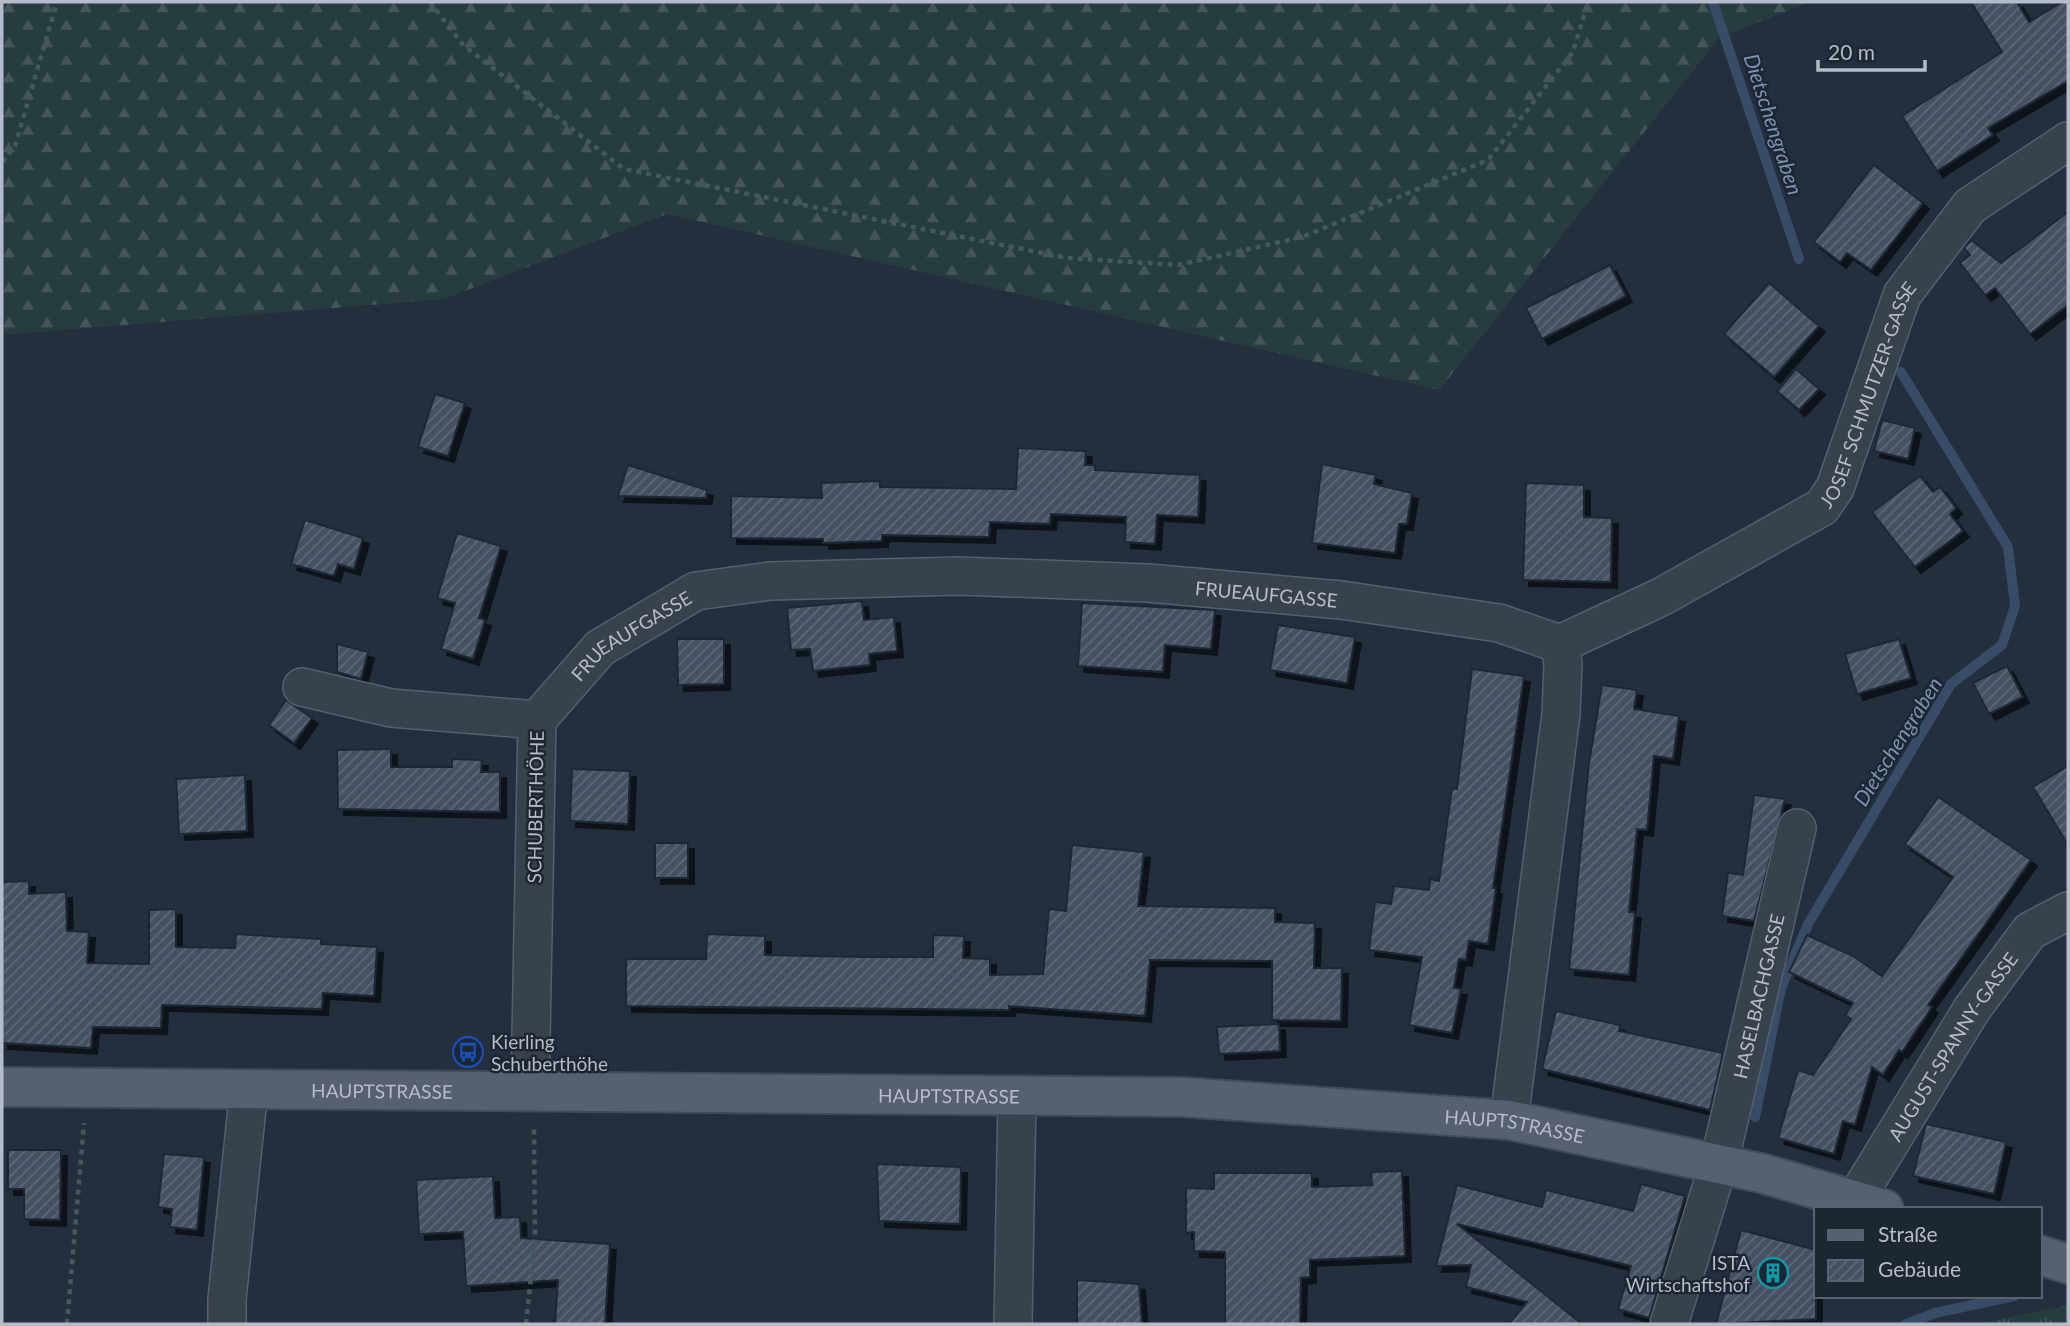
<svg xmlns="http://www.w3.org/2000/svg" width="2070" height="1326" font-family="Lato,sans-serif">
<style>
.grass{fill:url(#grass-tufts)}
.forest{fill:url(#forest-firs)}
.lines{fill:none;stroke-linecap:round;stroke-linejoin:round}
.stream{stroke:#394c67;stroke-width:10}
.building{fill:url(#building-hatch);stroke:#1f2835;stroke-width:2;filter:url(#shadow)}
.minor-casing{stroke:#565f6c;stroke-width:40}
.major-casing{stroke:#414a57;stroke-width:42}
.path{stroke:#44595c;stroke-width:4.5;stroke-dasharray:5 5;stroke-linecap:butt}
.minor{stroke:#38414e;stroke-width:37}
.major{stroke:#56606e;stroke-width:38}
.labels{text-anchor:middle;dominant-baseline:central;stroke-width:5;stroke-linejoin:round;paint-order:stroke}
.street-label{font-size:19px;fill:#b4bcc9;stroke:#1d2633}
.poi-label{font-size:19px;fill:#b4bcc9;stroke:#1d2633;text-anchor:start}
.water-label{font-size:21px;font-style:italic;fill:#7c92b1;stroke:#1d2633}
</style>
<defs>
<pattern id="grass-tufts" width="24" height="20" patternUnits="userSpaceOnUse" patternTransform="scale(1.75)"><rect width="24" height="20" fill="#263c3f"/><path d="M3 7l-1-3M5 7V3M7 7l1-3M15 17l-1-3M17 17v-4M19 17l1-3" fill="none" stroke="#435659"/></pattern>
<pattern id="forest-firs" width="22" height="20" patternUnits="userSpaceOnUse" patternTransform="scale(1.75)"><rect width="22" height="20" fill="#263c3f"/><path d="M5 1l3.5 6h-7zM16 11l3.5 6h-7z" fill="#435659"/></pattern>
<pattern id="building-hatch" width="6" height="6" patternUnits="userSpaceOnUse" patternTransform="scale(1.75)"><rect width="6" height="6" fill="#455162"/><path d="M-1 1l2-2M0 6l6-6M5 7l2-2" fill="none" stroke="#5d6877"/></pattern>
<filter id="shadow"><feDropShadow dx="6" dy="6" stdDeviation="0" flood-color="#0009"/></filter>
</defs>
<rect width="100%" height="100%" fill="#242f3e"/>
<polygon class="grass" points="2065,1306 2068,1307 2068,1324 1977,1324"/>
<polygon class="forest" points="2,2 1810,2 1719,38 1439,390 667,214 444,299 2,335"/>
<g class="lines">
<g class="stream">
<polyline points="1713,2 1799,259"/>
<polyline points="1755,1117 1781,988 1808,924 1951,684 2002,645 2015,606 2008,547 1901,372"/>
<polyline points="1906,1324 1935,1313 2014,1296"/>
</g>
</g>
<g class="building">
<polygon points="1971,2 2017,2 2029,22 2062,2 2068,2 2068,81 1988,128 1993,135 1937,171 1902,116 2002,52"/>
<polygon points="1874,165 1923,203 1871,270 1847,253 1840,262 1814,242"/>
<polygon points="2068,212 2068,305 2030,334 1995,288 1985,295 1960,263 1970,255 1964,248 1971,240 2001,263"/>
<polygon points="1610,265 1626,296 1542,339 1526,308"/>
<polygon points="1769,283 1819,326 1774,377 1724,334"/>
<polygon points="1796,369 1819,389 1799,410 1777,391"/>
<polygon points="435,394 465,403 448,456 418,447"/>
<polygon points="1882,420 1915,428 1908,459 1874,451"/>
<polygon points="1018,448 1086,451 1085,465 1095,465 1095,470 1200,475 1198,517 1157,515 1155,544 1125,542 1126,517 1051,514 1050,524 990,522 989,537 882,535 882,541 823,543 823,539 731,538 731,496 822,498 821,483 880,481 880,487 1016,489"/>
<polygon points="1322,464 1376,475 1374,484 1412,493 1407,524 1399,524 1395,553 1312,543"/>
<polygon points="628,465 707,490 706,498 618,496"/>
<polygon points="1920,476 1933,492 1940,487 1956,508 1950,514 1963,531 1915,567 1872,512"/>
<polygon points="1526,483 1584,485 1584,517 1612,518 1611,582 1523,580"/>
<polygon points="305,520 363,538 354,569 338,564 334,576 291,564"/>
<polygon points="457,533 501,546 479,618 485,620 473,659 441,649 455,603 437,598"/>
<polygon points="862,601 864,620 894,617 897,651 869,654 870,665 813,671 810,649 791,650 787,608"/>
<polygon points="1082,603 1215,610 1211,649 1165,645 1163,672 1078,666"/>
<polygon points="1278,625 1355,637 1347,683 1270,670"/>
<polygon points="677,639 724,639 724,684 678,685"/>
<polygon points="1899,639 1911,678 1857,694 1845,654"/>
<polygon points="337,644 368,652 361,679 337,672"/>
<polygon points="2007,666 2023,697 1989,714 1973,683"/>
<polygon points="1472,669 1524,676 1493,888 1496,888 1488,944 1469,941 1466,960 1459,959 1454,988 1461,989 1452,1033 1409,1025 1422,957 1369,950 1375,902 1391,904 1394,886 1429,890 1430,879 1439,881 1452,788 1457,789"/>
<polygon points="1602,685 1637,690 1634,709 1679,716 1673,759 1654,756 1647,830 1637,829 1629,912 1635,912 1629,975 1569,969 1589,763"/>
<polygon points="286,700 312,718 294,743 269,725"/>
<polygon points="391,749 391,767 452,767 452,759 482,760 481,772 500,772 500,812 338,809 337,750"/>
<polygon points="2068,766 2068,845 2033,787"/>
<polygon points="572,769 630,771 628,824 570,821"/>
<polygon points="245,775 247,831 179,834 176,779"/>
<polygon points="1754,795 1785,799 1754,921 1722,916 1728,873 1743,875"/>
<polygon points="1938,797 2031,860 1928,1005 1932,1007 1902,1052 1899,1050 1883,1075 1872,1067 1855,1125 1843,1121 1834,1154 1778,1138 1798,1070 1813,1075 1851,1019 1845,1015 1853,1003 1789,972 1807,935 1853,956 1882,976 1953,877 1905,844"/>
<rect x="655" y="843" width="33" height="35"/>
<polygon points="1072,845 1144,852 1138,906 1275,908 1275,922 1315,923 1314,968 1342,968 1341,1021 1272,1020 1272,961 1150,960 1145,1016 1009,1006 1009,1010 626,1006 626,959 706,959 707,934 765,936 765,955 863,957 933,957 933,935 964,936 963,958 990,959 990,975 1043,974 1049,909 1066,911"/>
<polygon points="29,881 29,894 66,892 67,931 89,932 87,963 149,964 149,910 176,909 176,947 235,948 236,934 321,939 321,944 377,947 374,996 323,993 322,1009 162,1005 161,1028 93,1027 91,1048 2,1043 2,882"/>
<polygon points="1556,1011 1620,1025 1619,1031 1723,1053 1710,1110 1542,1069"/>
<polygon points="1279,1024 1280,1051 1219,1054 1217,1027"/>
<polygon points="1926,1124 2006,1142 1994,1194 1913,1176"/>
<polygon points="8,1150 61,1150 60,1220 24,1219 24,1189 8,1189"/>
<polygon points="164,1154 204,1157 197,1230 170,1227 172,1209 158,1207"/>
<polygon points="877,1164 961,1167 960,1224 879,1221"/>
<polygon points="1402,1171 1405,1256 1310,1260 1310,1277 1301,1278 1300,1324 1225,1324 1225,1252 1194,1251 1194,1232 1186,1233 1186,1188 1214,1189 1214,1173 1312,1173 1312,1187 1372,1185 1371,1172"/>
<polygon points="493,1176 495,1218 520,1217 521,1238 610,1244 605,1324 555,1324 558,1280 466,1286 463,1232 419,1234 416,1180"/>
<polygon points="1641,1184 1685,1196 1649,1318 1618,1309 1631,1266 1457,1224 1582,1324 1509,1324 1527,1302 1466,1287 1471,1265 1436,1266 1457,1185 1542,1207 1546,1190 1633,1211"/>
<polygon points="1741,1230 1816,1250 1816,1319 1716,1324"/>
<polygon points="1077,1280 1139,1284 1142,1324 1077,1324"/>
</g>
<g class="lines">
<g class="minor-casing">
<g id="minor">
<path id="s1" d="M1560,644L1661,597L1822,507L1835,488L1902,295L1970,206L2068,141"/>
<polyline points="302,687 391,708 537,720 530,1090"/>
<path id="s2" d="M537,720L600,648L696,591L770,581L959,576L1148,583L1341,600L1499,623L1560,644L1563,664L1561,714L1509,1120"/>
<path id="s3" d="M1855,1200L1972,1009L2030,931L2068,911"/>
<polyline points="227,1324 227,1299 249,1089"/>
<polyline points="1013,1324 1017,1096"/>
<path id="s4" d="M1669,1324L1719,1163L1797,828"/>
</g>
</g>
<g class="major-casing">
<g id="major">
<path id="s5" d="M2,1087L1182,1097L1509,1120L1761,1173L1884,1209"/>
<polyline points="2040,1255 2068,1264"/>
</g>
</g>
<g class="path">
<polyline points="430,2 463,45 624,169 1067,258 1179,265 1302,237 1488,160 1573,52 1588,2"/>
<polyline points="2,162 15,146 57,2"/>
<polyline points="67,1324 84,1123"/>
<polyline points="526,1324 535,1238 534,1129"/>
</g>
<use href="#minor" class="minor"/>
<use href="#major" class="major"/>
</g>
<defs>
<g id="bus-ring" transform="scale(1.575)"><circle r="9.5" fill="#1d2633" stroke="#1a4fb4" stroke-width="1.5"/><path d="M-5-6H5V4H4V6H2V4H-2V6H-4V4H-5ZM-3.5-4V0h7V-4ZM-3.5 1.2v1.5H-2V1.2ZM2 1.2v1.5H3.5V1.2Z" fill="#1a4fb4"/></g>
<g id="building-ring" transform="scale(1.575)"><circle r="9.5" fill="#1d2633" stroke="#0f9aa8" stroke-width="1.5"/><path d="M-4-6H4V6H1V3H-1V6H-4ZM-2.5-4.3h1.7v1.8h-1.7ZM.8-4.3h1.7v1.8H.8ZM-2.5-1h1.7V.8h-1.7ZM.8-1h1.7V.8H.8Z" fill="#0f9aa8"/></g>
</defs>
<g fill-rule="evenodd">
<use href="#bus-ring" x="468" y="1052"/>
<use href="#building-ring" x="1773" y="1273"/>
</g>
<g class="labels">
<g class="street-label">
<text stroke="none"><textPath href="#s1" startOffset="418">JOSEF SCHMUTZER-GASSE</textPath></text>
<text stroke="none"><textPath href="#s2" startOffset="779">FRUEAUFGASSE</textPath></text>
<text stroke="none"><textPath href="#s2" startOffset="128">FRUEAUFGASSE</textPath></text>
<text transform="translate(535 807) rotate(-89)">SCHUBERTHÖHE</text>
<text stroke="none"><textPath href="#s4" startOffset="340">HASELBACHGASSE</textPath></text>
<text stroke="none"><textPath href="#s3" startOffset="182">AUGUST-SPANNY-GASSE</textPath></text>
<text stroke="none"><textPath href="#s5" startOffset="380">HAUPTSTRASSE</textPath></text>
<text stroke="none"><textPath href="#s5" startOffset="947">HAUPTSTRASSE</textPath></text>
<text stroke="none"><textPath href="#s5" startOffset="1514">HAUPTSTRASSE</textPath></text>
</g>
<g class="poi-label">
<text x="491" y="1041">Kierling<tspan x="491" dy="22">Schuberthöhe</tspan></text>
<text x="1750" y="1262" text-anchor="end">ISTA<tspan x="1750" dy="22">Wirtschaftshof</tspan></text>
</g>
<g class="water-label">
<text transform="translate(1774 124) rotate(72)">Dietschengraben</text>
<text transform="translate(1897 741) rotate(-58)">Dietschengraben</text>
</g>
</g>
<rect width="2070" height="1326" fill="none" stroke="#b4bcc9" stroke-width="7"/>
<rect x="1814" y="1207" width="228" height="91" fill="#1d2633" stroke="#59626f" stroke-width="2"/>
<rect x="1828" y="1230" width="35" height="10" fill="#56606e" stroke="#59626f" stroke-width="2"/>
<text x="1878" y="1242" font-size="21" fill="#b4bcc9">Straße</text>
<rect x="1828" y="1260" width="35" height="21" fill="url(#building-hatch)" stroke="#59626f" stroke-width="2"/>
<text x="1878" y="1277" font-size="21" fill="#b4bcc9">Gebäude</text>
<path d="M1818 60v10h107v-10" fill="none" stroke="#b4bcc9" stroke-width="3.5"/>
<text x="1828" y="60" font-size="21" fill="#b4bcc9" stroke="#1d2633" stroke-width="5" paint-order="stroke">20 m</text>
</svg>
